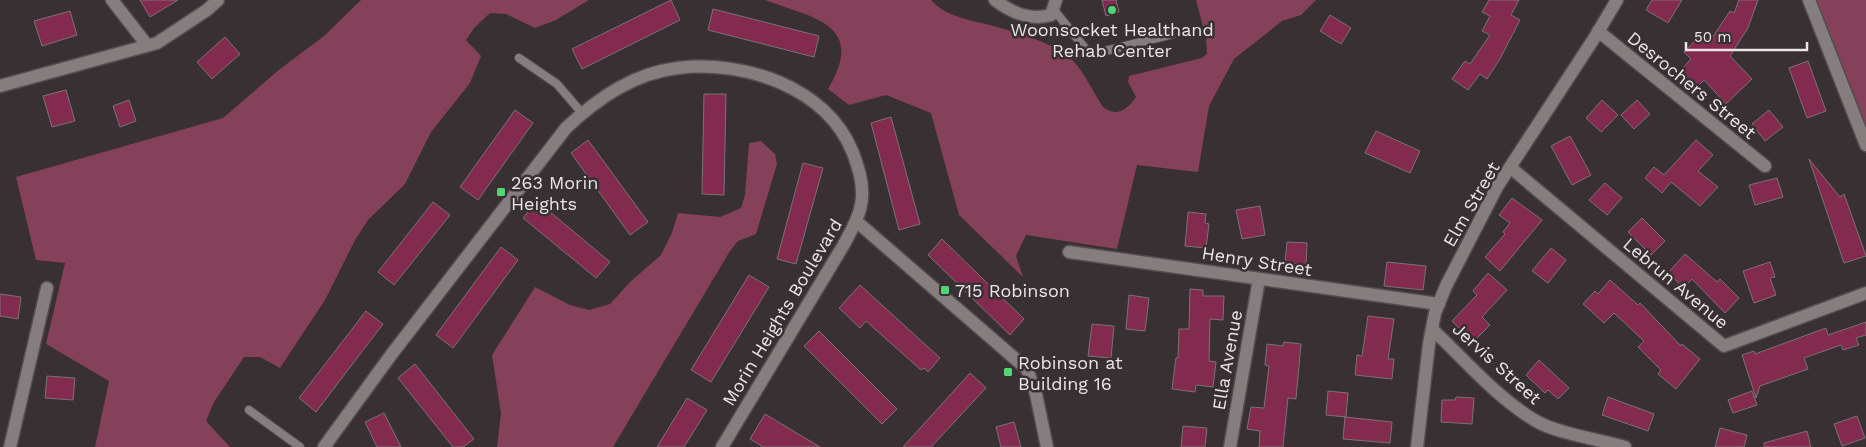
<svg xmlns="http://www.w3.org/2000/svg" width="1866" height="447" font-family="'Work Sans',sans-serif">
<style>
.green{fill:#854159}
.building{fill:#832b4f;stroke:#7b7174}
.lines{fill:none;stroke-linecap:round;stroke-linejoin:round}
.lane-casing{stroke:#544d4f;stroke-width:10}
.street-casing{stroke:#544d4f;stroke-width:15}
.secondary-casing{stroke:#544d4f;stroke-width:15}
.lane{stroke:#867d7f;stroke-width:8}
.street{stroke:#867d7f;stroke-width:12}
.secondary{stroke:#867d7f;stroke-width:12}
.poi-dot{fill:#52d673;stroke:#383032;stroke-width:2}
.labels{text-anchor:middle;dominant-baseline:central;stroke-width:5;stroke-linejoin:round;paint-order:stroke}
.poi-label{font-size:18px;fill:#eae5e6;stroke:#383032;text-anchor:start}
.street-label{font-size:18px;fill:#eae5e6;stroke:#383032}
</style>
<rect width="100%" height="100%" fill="#383032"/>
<g class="green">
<polygon points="361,0 589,0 556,20 535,28 506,14 490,13 474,28 466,40 481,56 470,83 431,132 405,184 368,220 355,240 325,300 280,368 260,357 244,357 214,402 206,421 230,447 95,447 109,381 46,344 65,263 36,260 16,177 223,118 280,69 324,36"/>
<path d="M765,0H931C948,19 974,20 997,27C1022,34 1051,42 1071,59C1083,69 1094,94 1103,107C1117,118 1128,109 1136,97L1128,82L1129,76L1202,58L1207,54L1206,38L1196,0H1316L1301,15L1282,21L1234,59L1209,106L1198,172L1137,165L1117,249L1026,235L1016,256L1023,277L959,215L931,113L886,95L849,105L828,89C867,24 813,18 765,0Z"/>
<polygon points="1810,0 1866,0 1866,147"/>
<polygon points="761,141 775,154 777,164 756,234 738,241 730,251 613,447 497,447 501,413 492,355 535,287 570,305 589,310 610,304 630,282 661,255 672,233 678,213 720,217 741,208 745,195 749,143"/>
</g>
<g class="building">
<polygon points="140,0 178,0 150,17"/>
<polygon points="671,0 680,20 582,69 572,49"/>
<polygon points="1102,0 1116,0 1119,12 1106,16"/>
<polygon points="1489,0 1519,0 1511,15 1520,20 1501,57 1487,79 1480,74 1468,90 1452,79 1465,61 1470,64 1490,35 1482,31 1490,16 1482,12"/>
<polygon points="1652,0 1682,0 1668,23 1646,10"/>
<polygon points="1739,0 1758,0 1748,28 1730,56 1752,79 1726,104 1704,80 1697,87 1680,71 1691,59 1684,52 1702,33 1710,41 1730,11 1734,13"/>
<polygon points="713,9 819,36 814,57 708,30"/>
<polygon points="70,11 77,35 42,46 34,21"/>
<polygon points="1330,15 1351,28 1341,44 1320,31"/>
<polygon points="225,37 240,54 212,79 197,62"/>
<polygon points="1808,61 1826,111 1807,118 1789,68"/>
<polygon points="66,90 75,121 52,127 43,96"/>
<polygon points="704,94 726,94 724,195 702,194"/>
<polygon points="129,100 136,121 120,127 113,106"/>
<polygon points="1602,100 1618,115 1601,132 1586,118"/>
<polygon points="1637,100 1650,114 1634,129 1621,115"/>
<polygon points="515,110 533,123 478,200 460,187"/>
<polygon points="1769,110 1783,127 1765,141 1752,124"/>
<polygon points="891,117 920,224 899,230 871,123"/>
<polygon points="1376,131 1420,151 1410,173 1365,153"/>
<polygon points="1570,136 1591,175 1572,185 1551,146"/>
<polygon points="588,140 648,222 630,235 571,153"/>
<polygon points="1696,140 1713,155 1698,171 1718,187 1700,206 1671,182 1662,193 1645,178 1654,167 1664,175"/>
<polygon points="1809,159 1840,197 1844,194 1866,256 1844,263"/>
<polygon points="803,163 823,168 796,264 777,259"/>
<polygon points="1777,178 1783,197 1755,205 1749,185"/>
<polygon points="1605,183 1622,198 1607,215 1589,200"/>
<polygon points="1512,198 1542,220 1500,271 1485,257 1505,234 1503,232 1510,223 1499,215"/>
<polygon points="537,201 610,262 596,278 523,218"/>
<polygon points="433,202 450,215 394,285 378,272"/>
<polygon points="1260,206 1265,235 1242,239 1236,210"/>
<polygon points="1188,212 1206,214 1205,223 1209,224 1206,248 1185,246"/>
<polygon points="1642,218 1665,241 1651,255 1628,232"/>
<polygon points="942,239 1024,319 1010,335 928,255"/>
<polygon points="1287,242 1307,243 1306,265 1285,263"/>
<polygon points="501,247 518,260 453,348 436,335"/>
<polygon points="1551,248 1566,260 1548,283 1532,271"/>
<polygon points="1685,254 1717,282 1720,279 1739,298 1725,313 1692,279 1684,288 1668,273"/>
<polygon points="1387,262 1426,266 1423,290 1384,286"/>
<polygon points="1770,262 1775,277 1770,278 1776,295 1754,303 1743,271"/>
<polygon points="1488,273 1507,290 1482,317 1490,325 1473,342 1452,321 1477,295 1473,291"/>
<polygon points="749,275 769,287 711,382 691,370"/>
<polygon points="1610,280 1638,305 1640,303 1681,346 1682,344 1700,359 1676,389 1658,374 1661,370 1638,347 1644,341 1614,313 1604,323 1583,304 1595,291 1598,294"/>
<polygon points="860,285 940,358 928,372 924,368 921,370 866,321 860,328 839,308"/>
<polygon points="1190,289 1203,290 1203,296 1224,296 1223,320 1210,319 1209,361 1216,362 1213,387 1196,385 1195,392 1172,389 1176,358 1178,358 1179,329 1189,329"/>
<polygon points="0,294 21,297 18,319 0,316"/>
<polygon points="1129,295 1149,298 1145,331 1126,329"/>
<polygon points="366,311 383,324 316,412 299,398"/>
<polygon points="1368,316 1394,319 1388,359 1394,359 1392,379 1355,375 1357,355 1362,356"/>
<polygon points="1866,322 1866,335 1856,338 1859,345 1843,350 1841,345 1804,358 1808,369 1760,386 1756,398 1742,355 1754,351 1755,354 1826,328 1828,335"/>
<polygon points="1092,324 1114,326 1111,358 1088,356"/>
<polygon points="819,331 897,409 882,424 804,346"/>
<polygon points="1284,342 1301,344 1296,399 1288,398 1283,447 1259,447 1260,431 1247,429 1251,407 1264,408 1269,366 1265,365 1267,344 1283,346"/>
<polygon points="1539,360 1569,388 1558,399 1548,390 1545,393 1526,375"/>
<polygon points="415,364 474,439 463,447 453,447 398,378"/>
<polygon points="970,373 986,388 931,447 903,447"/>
<polygon points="47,376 75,378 73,400 45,398"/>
<polygon points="1328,391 1348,393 1346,417 1326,415"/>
<polygon points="1752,391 1757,405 1733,413 1728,400"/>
<polygon points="1456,397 1474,398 1472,424 1441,422 1442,400 1455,400"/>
<polygon points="1608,397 1654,414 1648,431 1602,415"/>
<polygon points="687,398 707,410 684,447 657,447"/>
<polygon points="384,413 401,447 377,447 365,422"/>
<polygon points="765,414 820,447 763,447 750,439"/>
<polygon points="1857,416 1865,438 1842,446 1834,424"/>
<polygon points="1345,417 1392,422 1390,443 1343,439"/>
<polygon points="1014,422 1021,447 1001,447 996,427"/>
<polygon points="1183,426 1207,428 1205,447 1181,447"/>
<polygon points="1720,428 1747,435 1744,447 1715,447"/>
<polygon points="1807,431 1811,447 1764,447 1764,443"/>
</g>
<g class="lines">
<g class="lane-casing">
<g id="lane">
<polyline points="1054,10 1088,52 1105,51 1189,30"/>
<polyline points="519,58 557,84 582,113"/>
<polyline points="249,410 300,447"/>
</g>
</g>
<g class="street-casing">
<g id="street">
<polyline points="112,0 147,45"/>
<path d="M995,0C1012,13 1030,21 1051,15L1056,0"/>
<polyline points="1598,31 1765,166"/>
<polyline points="0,86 157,43 207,10 218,0"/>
<polyline points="1511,168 1724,346 1866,293"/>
<polyline points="856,221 1027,369 1036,394 1047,447"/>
<polyline points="1069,252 1439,304"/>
<path d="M1432,329C1465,360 1497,398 1536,421C1556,433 1601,440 1625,447"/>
<polyline points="10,447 47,288"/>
<path d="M324,447L391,355L566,128C598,98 634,73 678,68C744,60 827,87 853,153C858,167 863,181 862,197C861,215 851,231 843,246L722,447"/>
<polyline points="1230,447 1259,279"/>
</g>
</g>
<g class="secondary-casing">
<g id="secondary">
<polyline points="1809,0 1866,145"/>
<polyline points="1417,447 1429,344 1435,313 1446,286 1497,187 1595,37 1617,0"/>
</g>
</g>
<use href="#lane" class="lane"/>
<use href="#street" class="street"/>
<use href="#secondary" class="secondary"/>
</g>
<g class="poi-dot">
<circle cx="1112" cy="10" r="5"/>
<rect x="496" y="187" width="10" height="10" rx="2.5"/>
<rect x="940" y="285" width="10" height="10" rx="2.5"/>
<rect x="1003" y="367" width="10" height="10" rx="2.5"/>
</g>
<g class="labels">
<g class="poi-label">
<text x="1112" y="29" text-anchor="middle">Woonsocket Healthand<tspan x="1112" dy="21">Rehab Center</tspan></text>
<text x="511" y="182">263 Morin<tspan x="511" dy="21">Heights</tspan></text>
<text x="955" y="290">715 Robinson</text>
<text x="1018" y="362">Robinson at<tspan x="1018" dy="21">Building 16</tspan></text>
</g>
<g class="street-label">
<text transform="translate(1692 85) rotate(39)">Desrochers Street</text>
<text transform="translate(1471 204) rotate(-60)">Elm Street</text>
<text transform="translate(1257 261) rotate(9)">Henry Street</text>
<text transform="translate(1676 283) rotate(40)">Lebrun Avenue</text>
<text transform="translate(782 312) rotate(-59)">Morin Heights Boulevard</text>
<text transform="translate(1227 360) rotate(-80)">Ella Avenue</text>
<text transform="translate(1497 363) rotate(42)">Jervis Street</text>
</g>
</g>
<path d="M1686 42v8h121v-8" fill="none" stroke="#eae5e6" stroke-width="2.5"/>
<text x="1694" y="42" font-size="15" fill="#eae5e6" stroke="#383032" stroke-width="4" paint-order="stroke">50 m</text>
</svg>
